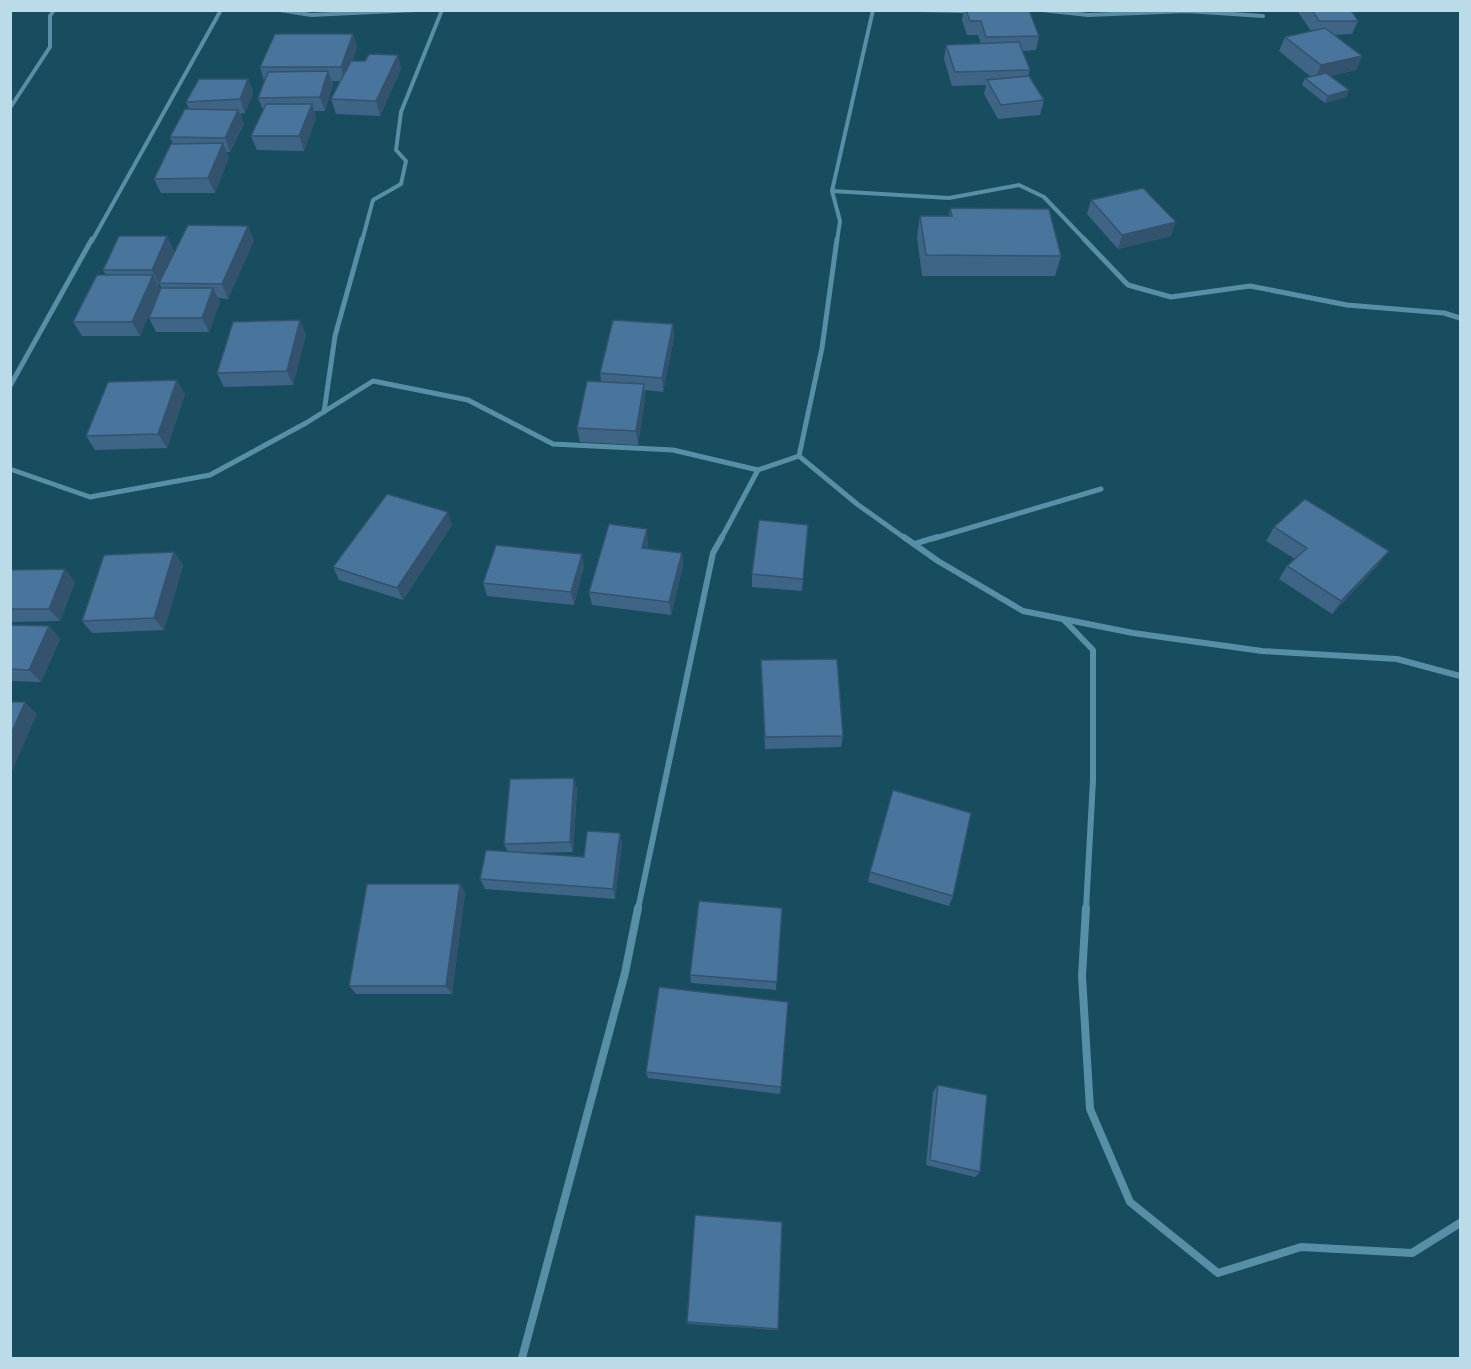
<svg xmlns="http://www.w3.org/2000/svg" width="1471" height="1369" font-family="Roboto,sans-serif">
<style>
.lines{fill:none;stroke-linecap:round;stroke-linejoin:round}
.minor-far3{stroke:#568fa6;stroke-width:4}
.minor-far2{stroke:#568fa6;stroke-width:5}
.minor-far1{stroke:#568fa6;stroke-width:6}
.minor{stroke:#568fa6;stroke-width:8}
.wall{fill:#3f6586}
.shaded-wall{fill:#33526d}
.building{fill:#49759c;stroke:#33526d;stroke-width:1.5}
</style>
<rect width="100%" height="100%" fill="#184c5f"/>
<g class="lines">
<g class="minor-far3">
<polyline points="280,10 311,15 416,10"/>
<polyline points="918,10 969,11"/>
<polyline points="1042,10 1088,15 1187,11 1263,16"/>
<polyline points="10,108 50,47 50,16 54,10"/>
<polyline points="832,191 949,198 1019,185 1044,197 1086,241"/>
<polyline points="92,241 221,10"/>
<polyline points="362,241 373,200 401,184 406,161 396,150 401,112 442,10"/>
<polyline points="837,241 840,221 832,191 873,10"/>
</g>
<g class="minor-far2">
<polyline points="837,239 822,348 799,456 857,504 906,539"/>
<polyline points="1084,239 1128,285 1171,297 1250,286 1347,305 1444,313 1460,318"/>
<polyline points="10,386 92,239"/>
<polyline points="324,412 335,336 362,239"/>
<polyline points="10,469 90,497 210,475 306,423 373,381 468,400 553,444 673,450 758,470"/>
<polyline points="721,539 758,470 799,456"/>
<polyline points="932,539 1101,489"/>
</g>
<g class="minor-far1">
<polyline points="904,537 938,561 1023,611 1133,633 1262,651 1397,659 1460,676"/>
<polyline points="914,544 937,537"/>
<polyline points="1064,620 1093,650 1093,780 1086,909"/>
<polyline points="638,909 713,553 722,537"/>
</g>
<g class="minor">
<polyline points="1086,908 1082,976 1090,1109 1130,1202 1218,1273 1301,1247 1412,1253 1460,1223"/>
<polyline points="522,1358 625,973 638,908"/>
</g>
</g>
<g class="wall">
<polygon points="964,10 1029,10 1039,36 1036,50 1022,51 1030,70 1028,77 1044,100 1040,115 998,119 984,94 986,85 952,86 944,59 946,45 981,44 978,35 967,35 962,20"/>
<polygon points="1298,10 1351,10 1358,21 1352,34 1334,35 1362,56 1356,70 1330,76 1349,90 1346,97 1325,103 1302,85 1305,78 1311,77 1279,51 1285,37 1311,31 1298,12"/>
<polygon points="353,34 357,48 352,61 365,61 398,55 401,69 380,116 336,114 331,99 340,81 332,81 333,85 325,111 314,111 316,118 304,151 257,150 251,136 263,110 258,98 264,81 260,67"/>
<polygon points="248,79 253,93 245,113 240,114 244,124 230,152 226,152 229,157 215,193 161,193 154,179 173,144 170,137 189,109 186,102"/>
<polygon points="1091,200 1171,236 1118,249 1087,214"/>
<polygon points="950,208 1061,256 1055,276 922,276 917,237 920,216 949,216"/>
<polygon points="167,236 174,251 164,274 254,240 228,299 218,298 220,302 209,332 156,332 149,318 162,288 159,284 158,284 160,289 140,336 82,336 73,322 106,275 103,270"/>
<polygon points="673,324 674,338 663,392 645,390 645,398 638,445 580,442 577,428 601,382 600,373"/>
<polygon points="306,334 293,385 224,387 217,373"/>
<polygon points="185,394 167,448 95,450 86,436"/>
<polygon points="452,525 403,600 339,580 333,567"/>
<polygon points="808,525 802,591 752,587 752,574"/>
<polygon points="1274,527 1379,564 1332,614 1279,579 1287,566 1295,559 1266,541"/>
<polygon points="648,542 647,549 682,553 683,566 671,615 592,605 589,592"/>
<polygon points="174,552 183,565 164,630 92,633 82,621"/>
<polygon points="584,566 574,605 487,596 483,583"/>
<polygon points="10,570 75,582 60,621 10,622"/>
<polygon points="10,625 49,626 60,639 41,682 10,681"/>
<polygon points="761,660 843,736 841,747 765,749 761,672"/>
<polygon points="574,778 577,789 573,852 526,853 584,857 620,833 622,844 615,899 485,889 480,879 508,852 504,844"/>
<polygon points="870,872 953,896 949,906 868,882"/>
<polygon points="460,884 465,893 452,994 356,994 349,986"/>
<polygon points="782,908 776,990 691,983 690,975"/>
<polygon points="646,1072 781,1087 780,1094 648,1078"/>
<polygon points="938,1085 980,1172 975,1177 926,1165 933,1092"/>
<polygon points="687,1322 778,1329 778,1330 689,1324"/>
</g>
<g class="shaded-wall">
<polygon points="353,34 357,48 345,81 341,67"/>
<polygon points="398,55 401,69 380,116 376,101"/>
<polygon points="1362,56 1356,70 1315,79 1321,65"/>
<polygon points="328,71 333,85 325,111 320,97"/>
<polygon points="248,79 253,93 245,113 240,99"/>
<polygon points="1349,90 1346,97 1325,103 1328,96"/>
<polygon points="312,104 316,118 304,151 299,136"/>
<polygon points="238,110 244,124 230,152 225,138"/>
<polygon points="223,143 229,157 215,193 208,178"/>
<polygon points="1176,222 1171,236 1118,249 1122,235"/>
<polygon points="248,226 254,240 228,299 222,284"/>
<polygon points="167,236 174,251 159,284 152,270"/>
<polygon points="153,275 160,289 140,336 132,322"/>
<polygon points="213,288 220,302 209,332 202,318"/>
<polygon points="300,320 306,334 293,385 287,371"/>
<polygon points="673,324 674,338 663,392 662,378"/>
<polygon points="177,380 185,394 167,448 158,434"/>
<polygon points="644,384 645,398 638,445 636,431"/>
<polygon points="448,512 452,525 403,600 397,588"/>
<polygon points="647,529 648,542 643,561 642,548"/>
<polygon points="1389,551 1379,564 1332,614 1341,601"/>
<polygon points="174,552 183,565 164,630 154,618"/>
<polygon points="682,553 683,566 671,615 669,602"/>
<polygon points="582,554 584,566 574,605 571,592"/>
<polygon points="65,569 75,582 60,621 49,609"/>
<polygon points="49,626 60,639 41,682 29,670"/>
<polygon points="25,702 37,714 10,776 10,736"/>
<polygon points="574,778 577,789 573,852 570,842"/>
<polygon points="620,833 622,844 615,899 613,889"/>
<polygon points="460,884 465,893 452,994 446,986"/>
</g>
<g class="building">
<polygon points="966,10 1029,10 1039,36 986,37 981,21 970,21"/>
<polygon points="1312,10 1351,10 1358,21 1319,21"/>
<polygon points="1325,28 1362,56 1321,65 1285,37"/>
<polygon points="275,34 353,34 341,67 260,67"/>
<polygon points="1019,42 1030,70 955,72 946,45"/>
<polygon points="369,54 398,55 376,101 331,99 351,61 365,61"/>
<polygon points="328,71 320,97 258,98 268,72"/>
<polygon points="1326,73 1349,90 1328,96 1305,78"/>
<polygon points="1029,76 1044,100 1001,105 987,80"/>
<polygon points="199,79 248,79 240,99 186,102"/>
<polygon points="266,104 312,104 299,136 251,136"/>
<polygon points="185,109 238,110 225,138 170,137"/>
<polygon points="223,143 208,178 154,179 171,144"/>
<polygon points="1143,188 1176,222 1122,235 1091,200"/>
<polygon points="950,208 1049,209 1061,256 926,255 920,216 952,216"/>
<polygon points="188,225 248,226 222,284 159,283"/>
<polygon points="119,236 167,236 152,270 103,270"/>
<polygon points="97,275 153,275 132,322 73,322"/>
<polygon points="161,288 213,288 202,318 149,318"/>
<polygon points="300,320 287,371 217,373 233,322"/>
<polygon points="613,320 673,324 662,378 600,373"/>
<polygon points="177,380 158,434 86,436 108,382"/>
<polygon points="587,381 644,384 636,431 577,428"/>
<polygon points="387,494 448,512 397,588 333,567"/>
<polygon points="1305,499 1389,551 1341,601 1287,566 1307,548 1274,527"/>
<polygon points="759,520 808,525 803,579 752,574"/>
<polygon points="609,524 647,529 642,548 682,553 669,602 589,592"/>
<polygon points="496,545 582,554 571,592 483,583"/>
<polygon points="174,552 154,618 82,621 104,555"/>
<polygon points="65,569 49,609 10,609 10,570"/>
<polygon points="10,625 49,626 29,670 10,669"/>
<polygon points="837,659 843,736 765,737 761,660"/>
<polygon points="10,702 25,702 10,736"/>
<polygon points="574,778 570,842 504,844 510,779"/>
<polygon points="893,790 971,813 953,896 870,872"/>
<polygon points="587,831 620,833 613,889 480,879 486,850 584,857"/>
<polygon points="367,884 460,884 446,986 349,986"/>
<polygon points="699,901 782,908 777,982 690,975"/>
<polygon points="659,987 788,1002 781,1087 646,1072"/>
<polygon points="938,1085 987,1095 980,1172 930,1160"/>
<polygon points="695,1215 782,1222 778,1329 687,1322"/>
</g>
<rect width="1471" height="1369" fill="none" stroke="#bbdbe9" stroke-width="24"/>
</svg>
